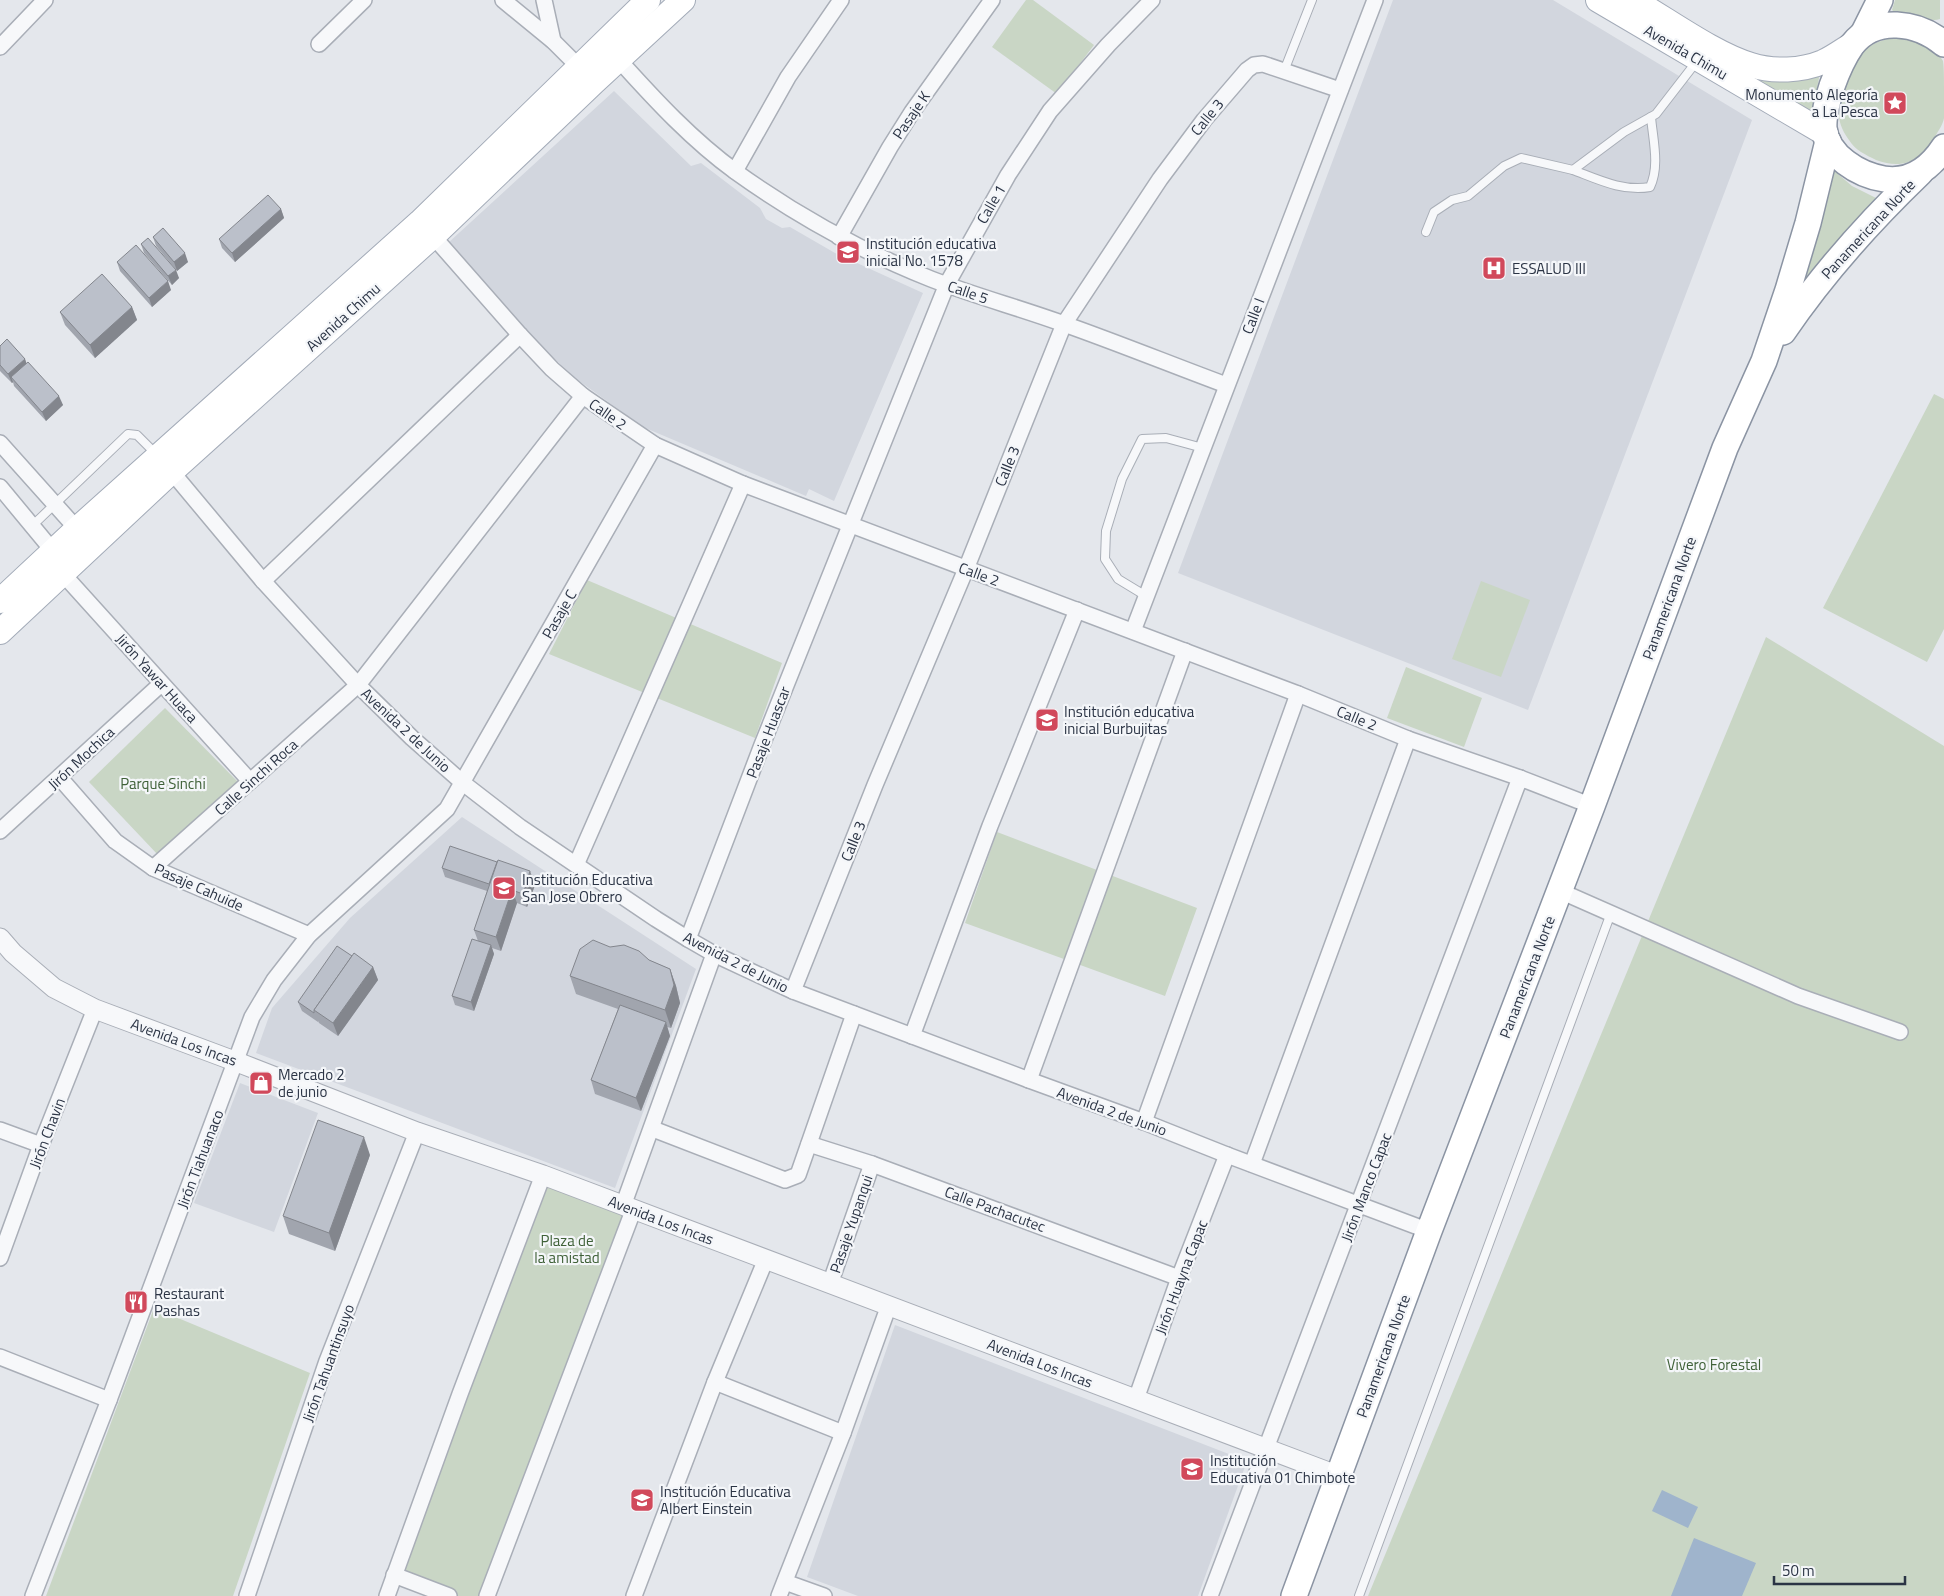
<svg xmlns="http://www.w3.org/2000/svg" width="1944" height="1596" font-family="'Titillium Web',sans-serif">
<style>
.built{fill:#d2d6de}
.green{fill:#c9d6c5}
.water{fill:#9fb4cc}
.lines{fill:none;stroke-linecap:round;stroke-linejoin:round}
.service-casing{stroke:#a9aeb7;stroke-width:10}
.minor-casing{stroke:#a9aeb7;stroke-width:18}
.tertiary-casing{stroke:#a9aeb7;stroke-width:21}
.primary-casing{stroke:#a3abb8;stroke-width:26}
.trunk-casing{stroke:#8b94a3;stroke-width:28}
.service{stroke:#f7f8fa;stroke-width:8}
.minor{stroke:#f7f8fa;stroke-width:15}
.tertiary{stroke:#f7f8fa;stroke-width:19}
.primary{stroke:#fff;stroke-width:24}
.trunk{stroke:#fff;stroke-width:25}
.wall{fill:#a1a5ae}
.shaded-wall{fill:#83868d}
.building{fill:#bbc0ca;stroke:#83868d}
.labels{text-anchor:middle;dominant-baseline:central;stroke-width:4.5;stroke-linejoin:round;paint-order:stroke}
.street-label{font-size:15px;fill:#2b3445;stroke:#f4f6f9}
.poi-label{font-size:15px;fill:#2b3445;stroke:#f4f6f9;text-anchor:start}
.park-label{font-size:15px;fill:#3f6138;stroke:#f4f6f9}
</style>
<rect width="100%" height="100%" fill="#e4e7ec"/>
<g class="built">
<polygon points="1393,0 1553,0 1752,120 1528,710 1178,573"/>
<polygon points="614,91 691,166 701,163 760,208 766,219 782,228 790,227 835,253 923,293 834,501 809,489 806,496 643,427 575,378 515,321 448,243"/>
<polygon points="462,817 696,969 615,1188 256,1053 272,1008 350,918"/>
<polygon points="240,1083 318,1113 274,1232 194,1203"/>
<polygon points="895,1325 1247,1461 1198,1596 858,1596 807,1577"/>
</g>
<g class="green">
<polygon points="1026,0 1033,0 1094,45 1057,94 992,47"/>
<path d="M1895,0H1940V19C1929,23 1915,13 1903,13C1898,13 1896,14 1892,10Z"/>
<path d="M1905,37C1919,40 1936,48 1943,61C1944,68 1944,80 1944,87C1944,97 1944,108 1944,118C1943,124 1939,130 1936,135C1922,159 1905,171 1876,160C1866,155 1855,150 1849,140C1844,133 1839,124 1839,115C1838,99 1853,60 1866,49C1877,40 1891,38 1905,37Z"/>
<polygon points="1715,56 1818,75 1819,78 1811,119"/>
<polygon points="1831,168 1852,186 1878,199 1790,305"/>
<polygon points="1934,394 1944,399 1944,629 1927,662 1823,608"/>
<polygon points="587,580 782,663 755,738 549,654"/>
<polygon points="1481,581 1530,600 1501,677 1452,659"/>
<polygon points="1766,637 1944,746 1944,1596 1368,1596"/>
<polygon points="1406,667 1482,698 1464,747 1387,718"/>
<polygon points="165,708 239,783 159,856 89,782"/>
<polygon points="997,832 1197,908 1165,996 965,923"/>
<polygon points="543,1175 633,1211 487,1596 449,1596 394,1575"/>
<polygon points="154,1308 310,1373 233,1596 46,1596"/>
</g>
<g class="water">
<polygon points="1662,1490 1698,1507 1688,1528 1652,1511"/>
<polygon points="1694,1538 1756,1563 1742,1596 1671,1596"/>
</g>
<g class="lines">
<g class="service-casing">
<g id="service">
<polyline points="1284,71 1312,0"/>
<path d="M1573,170C1597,179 1623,192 1650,187C1660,166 1653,140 1651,117"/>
<polyline points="1426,232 1434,212 1452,200 1468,196 1504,166 1521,158 1573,170 1624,132 1656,114 1697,61"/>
<polyline points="32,526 128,434 137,435 157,455"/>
<polyline points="1146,596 1118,579 1105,559 1106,531 1122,479 1142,439 1166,438 1203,448"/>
<polyline points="1359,1596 1611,913"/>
</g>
</g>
<g class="minor-casing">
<g id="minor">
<polyline points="503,0 553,41 584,72"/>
<polyline points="544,0 553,41"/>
<polyline points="319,44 364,0"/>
<polyline points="0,47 45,0"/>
<path d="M619,60C655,100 692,140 736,172C796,215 863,252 931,279C975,296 1020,308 1064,324C1118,343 1172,365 1226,385"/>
<polyline points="735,171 788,77 841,0"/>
<polyline points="433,236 520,335 552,369 583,396 655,445 743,484 1298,694 1408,739 1520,778 1592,806"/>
<polyline points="839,237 890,147 912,112 992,0"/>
<polyline points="0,443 77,529"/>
<polyline points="167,466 263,581 358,685 412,738 463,783 520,827 656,919 688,939 714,954 793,991 1029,1080 1144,1122 1227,1155 1429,1231"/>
<polyline points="0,487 53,551"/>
<polyline points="63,574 250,781"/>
<polyline points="263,581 520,335"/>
<polyline points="1133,631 1375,0"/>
<polyline points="60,778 115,841 153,868 309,935"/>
<polyline points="0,831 161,684"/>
<polyline points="576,865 743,484"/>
<polyline points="153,868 358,685 583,396"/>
<polyline points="1560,891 1798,996 1900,1032"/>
<polyline points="688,939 762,745 947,284 1008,175 1050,111 1108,45 1152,0"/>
<polyline points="793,991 875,785 966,569 1064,324 1160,179 1204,120 1247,70 1254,65 1263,64 1340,90"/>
<polyline points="912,1036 990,826 1077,610"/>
<polyline points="1029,1080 1185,651"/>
<polyline points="1144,1122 1298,694"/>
<polyline points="653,1129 785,1180 798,1175 854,1014"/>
<polyline points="0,1130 41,1145"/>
<polyline points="809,1144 872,1164 1179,1278"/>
<polyline points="1252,1164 1408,739"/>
<polyline points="623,1206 714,954"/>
<polyline points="0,1258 41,1145 95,1009"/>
<polyline points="830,1284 872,1164"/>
<polyline points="0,1357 109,1400"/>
<polyline points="715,1382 843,1433"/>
<polyline points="1136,1399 1179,1278 1227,1155"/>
<polyline points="394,1575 449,1596"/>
<polyline points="785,1582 824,1596"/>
<polyline points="33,1596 109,1400 252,1017 274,980 309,935 447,809 655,445"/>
<polyline points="247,1596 327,1361 417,1132"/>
<polyline points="387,1596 460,1394 543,1175"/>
<polyline points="487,1596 633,1211"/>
<polyline points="634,1596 715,1382 766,1259"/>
<polyline points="779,1596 843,1433 889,1305"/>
<polyline points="1210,1596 1520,778"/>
</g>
</g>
<g class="tertiary-casing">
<polyline id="tertiary" points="0,938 13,953 54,988 95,1009 237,1062 417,1132 543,1175 1339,1476"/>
</g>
<g class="primary-casing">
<g id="primary">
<polyline points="1598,0 1826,134"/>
<path d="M1633,0C1668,20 1714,54 1751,65C1774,72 1801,71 1823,62C1834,57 1843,50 1853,44"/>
<polyline points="0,601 77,529 420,222 648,0"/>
<polyline points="0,632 171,472 433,236 594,82 683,0"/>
</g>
</g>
<g class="trunk-casing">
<g id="trunk">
<polyline points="1863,34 1880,0"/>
<path d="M1944,44C1918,22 1875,15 1852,45C1843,58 1837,72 1832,86C1828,99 1823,115 1824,128C1827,156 1859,175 1884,179C1911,183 1931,167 1944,147"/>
<path d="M1783,332C1823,273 1869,222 1920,173"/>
<polyline points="1294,1596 1429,1231 1592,806 1725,448 1764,361 1788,290 1808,223 1828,141"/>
</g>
</g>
<use href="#service" class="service"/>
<use href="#minor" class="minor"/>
<use href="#tertiary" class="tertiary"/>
<use href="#primary" class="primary"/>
<use href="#trunk" class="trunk"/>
</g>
<g class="wall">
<polygon points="281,209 284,218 235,262 222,248 219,239"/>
<polygon points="153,237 188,262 177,271 156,246"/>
<polygon points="141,244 179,278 172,285 144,253"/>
<polygon points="117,262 171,290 152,307 120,271"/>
<polygon points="132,307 137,320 95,358 65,325 60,312"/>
<polygon points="0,346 25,359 26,363 63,405 46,421 14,386 13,382 12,383 0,371"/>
<polygon points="442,868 535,885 527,907 517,903 501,951 492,948 494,954 474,1011 455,1005 452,996 478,941 474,930 487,891 445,877"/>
<polygon points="610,947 649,960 670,969 676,986 680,1003 671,1028 667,1027 670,1036 641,1111 595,1094 591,1080 618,1009 576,994 570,976"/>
<polygon points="352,956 373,967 378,980 338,1036 319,1023 318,1021 318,1022 302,1011 298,1002"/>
<polygon points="370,1155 335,1251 289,1234 283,1216"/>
</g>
<g class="shaded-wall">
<polygon points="281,209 284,218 235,262 232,253"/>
<polygon points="185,253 188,262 177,271 174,262"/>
<polygon points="176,270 179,278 172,285 168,276"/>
<polygon points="168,281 171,290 152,307 149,298"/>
<polygon points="132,307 137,320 95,358 90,345"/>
<polygon points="25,359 28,368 11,377 13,382 12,383 8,374"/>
<polygon points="59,396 63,405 46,421 42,412"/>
<polygon points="530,871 535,885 527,907 523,894"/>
<polygon points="512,890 517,903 501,951 496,937"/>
<polygon points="491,945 494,954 474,1011 471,1002"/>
<polygon points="373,967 378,980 338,1036 333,1023"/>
<polygon points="670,969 676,986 680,1003 671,1028 665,1010"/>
<polygon points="666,1022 670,1036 641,1111 636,1098"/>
<polygon points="364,1137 370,1155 335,1251 329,1233"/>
</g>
<g class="building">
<polygon points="268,195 281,209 232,253 219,239"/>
<polygon points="163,228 185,253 174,262 153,237"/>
<polygon points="148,238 176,270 168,276 141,244"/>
<polygon points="136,245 168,281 149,298 117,262"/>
<polygon points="102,274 132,307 90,345 60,312"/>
<polygon points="7,339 25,359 8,374 0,365 0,346"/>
<polygon points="28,362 59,396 42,412 11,377"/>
<polygon points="450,846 497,862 489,884 442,868"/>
<polygon points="498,860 530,871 523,894 512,890 496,937 474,930"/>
<polygon points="472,939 491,945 471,1002 452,996"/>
<polygon points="593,940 610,947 624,945 639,951 649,960 670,969 674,985 665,1010 570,976 580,949"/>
<polygon points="337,946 352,956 314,1010 314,1013 298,1002"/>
<polygon points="354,953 373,967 333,1023 314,1010"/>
<polygon points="620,1005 666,1022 636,1098 591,1080"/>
<polygon points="318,1120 364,1137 329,1233 283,1216"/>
</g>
<defs>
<g id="sight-square" transform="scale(1.25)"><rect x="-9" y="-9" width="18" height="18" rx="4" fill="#d1495b" stroke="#f4f6f9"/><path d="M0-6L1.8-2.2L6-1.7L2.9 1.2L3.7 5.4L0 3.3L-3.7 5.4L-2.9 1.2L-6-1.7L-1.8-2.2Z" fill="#fff"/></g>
<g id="school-square" transform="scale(1.25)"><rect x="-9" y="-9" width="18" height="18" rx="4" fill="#d1495b" stroke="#f4f6f9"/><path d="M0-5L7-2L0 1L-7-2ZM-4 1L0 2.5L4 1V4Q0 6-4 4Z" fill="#fff"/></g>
<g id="hospital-square" transform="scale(1.25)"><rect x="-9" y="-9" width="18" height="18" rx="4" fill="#d1495b" stroke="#f4f6f9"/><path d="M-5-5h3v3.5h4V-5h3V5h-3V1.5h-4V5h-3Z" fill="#fff"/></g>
<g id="shop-square" transform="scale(1.25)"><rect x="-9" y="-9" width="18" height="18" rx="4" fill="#d1495b" stroke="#f4f6f9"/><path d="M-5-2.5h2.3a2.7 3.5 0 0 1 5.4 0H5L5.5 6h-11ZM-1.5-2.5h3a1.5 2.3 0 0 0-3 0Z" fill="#fff"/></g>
<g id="restaurant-square" transform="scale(1.25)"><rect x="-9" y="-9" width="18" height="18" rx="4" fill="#d1495b" stroke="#f4f6f9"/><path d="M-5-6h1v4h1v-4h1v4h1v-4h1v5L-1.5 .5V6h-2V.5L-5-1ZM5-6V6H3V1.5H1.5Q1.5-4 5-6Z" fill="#fff"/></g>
</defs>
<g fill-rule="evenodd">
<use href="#sight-square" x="1895" y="103"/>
<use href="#school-square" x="848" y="252"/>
<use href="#hospital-square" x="1494" y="268"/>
<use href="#school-square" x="1047" y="720"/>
<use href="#school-square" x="504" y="888"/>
<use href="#shop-square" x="261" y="1083"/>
<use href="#restaurant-square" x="136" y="1302"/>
<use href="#school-square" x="1192" y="1469"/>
<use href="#school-square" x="642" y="1500"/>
</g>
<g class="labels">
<g class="street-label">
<text transform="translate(1686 52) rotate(30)">Avenida Chimu</text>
<text transform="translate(911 115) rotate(-56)">Pasaje K</text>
<text transform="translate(1207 117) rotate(-51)">Calle 3</text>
<text transform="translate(991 204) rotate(-60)">Calle 1</text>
<text transform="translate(1868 229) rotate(-47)">Panamericana Norte</text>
<text transform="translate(968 292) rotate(19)">Calle 5</text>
<text transform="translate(1253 316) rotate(-69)">Calle I</text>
<text transform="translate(343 317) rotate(-42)">Avenida Chimu</text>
<text transform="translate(608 414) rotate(35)">Calle 2</text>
<text transform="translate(1007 466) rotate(-68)">Calle 3</text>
<text transform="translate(979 574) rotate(20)">Calle 2</text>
<text transform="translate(1669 598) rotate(-70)">Panamericana Norte</text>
<text transform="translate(559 614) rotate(-60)">Pasaje C</text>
<text transform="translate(157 678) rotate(48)">Jirón Yawar Huaca</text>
<text transform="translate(1357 718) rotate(22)">Calle 2</text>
<text transform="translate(406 730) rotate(43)">Avenida 2 de Junio</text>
<text transform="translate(768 732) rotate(-69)">Pasaje Huascar</text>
<text transform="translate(81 758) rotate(-43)">Jirón Mochica</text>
<text transform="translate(256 777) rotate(-42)">Calle Sinchi Roca</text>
<text transform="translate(853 841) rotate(-68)">Calle 3</text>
<text transform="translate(199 887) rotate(24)">Pasaje Cahuide</text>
<text transform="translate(736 962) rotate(27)">Avenida 2 de Junio</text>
<text transform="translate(1527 977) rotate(-69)">Panamericana Norte</text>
<text transform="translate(184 1042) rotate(20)">Avenida Los Incas</text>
<text transform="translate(1112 1111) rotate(20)">Avenida 2 de Junio</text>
<text transform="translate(47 1133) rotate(-69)">Jirón Chavin</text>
<text transform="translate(200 1159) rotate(-69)">Jirón Tiahuanaco</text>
<text transform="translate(1366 1187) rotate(-69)">Jirón Manco Capac</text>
<text transform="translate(995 1209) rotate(20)">Calle Pachacutec</text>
<text transform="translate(661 1220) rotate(21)">Avenida Los Incas</text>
<text transform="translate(851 1224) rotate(-71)">Pasaje Yupanqui</text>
<text transform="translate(1181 1277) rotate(-69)">Jirón Huayna Capac</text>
<text transform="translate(1383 1356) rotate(-70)">Panamericana Norte</text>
<text transform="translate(328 1363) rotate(-70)">Jirón Tahuantinsuyo</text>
<text transform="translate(1040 1363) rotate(21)">Avenida Los Incas</text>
</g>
<g class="poi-label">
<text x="1878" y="94" text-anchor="end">Monumento Alegoría<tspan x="1878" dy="17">a La Pesca</tspan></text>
<text x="866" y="243">Institución educativa<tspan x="866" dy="17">inicial No. 1578</tspan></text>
<text x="1512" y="268">ESSALUD III</text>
<text x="1064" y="711">Institución educativa<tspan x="1064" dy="17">inicial Burbujitas</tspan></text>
<text x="522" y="879">Institución Educativa<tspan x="522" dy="17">San Jose Obrero</tspan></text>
<text x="278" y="1074">Mercado 2<tspan x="278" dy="17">de junio</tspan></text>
<text x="154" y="1293">Restaurant<tspan x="154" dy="17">Pashas</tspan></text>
<text x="1210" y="1460">Institución<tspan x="1210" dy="17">Educativa 01 Chimbote</tspan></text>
<text x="660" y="1491">Institución Educativa<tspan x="660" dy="17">Albert Einstein</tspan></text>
</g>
<g class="park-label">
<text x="163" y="783">Parque Sinchi</text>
<text x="567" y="1240">Plaza de<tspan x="567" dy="17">la amistad</tspan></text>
<text x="1714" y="1364">Vivero Forestal</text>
</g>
</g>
<path d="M1774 1576v8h131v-8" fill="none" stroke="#2b3445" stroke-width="2.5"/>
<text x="1782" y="1576" font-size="15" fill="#2b3445" stroke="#f4f6f9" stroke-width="4" paint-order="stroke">50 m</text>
</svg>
